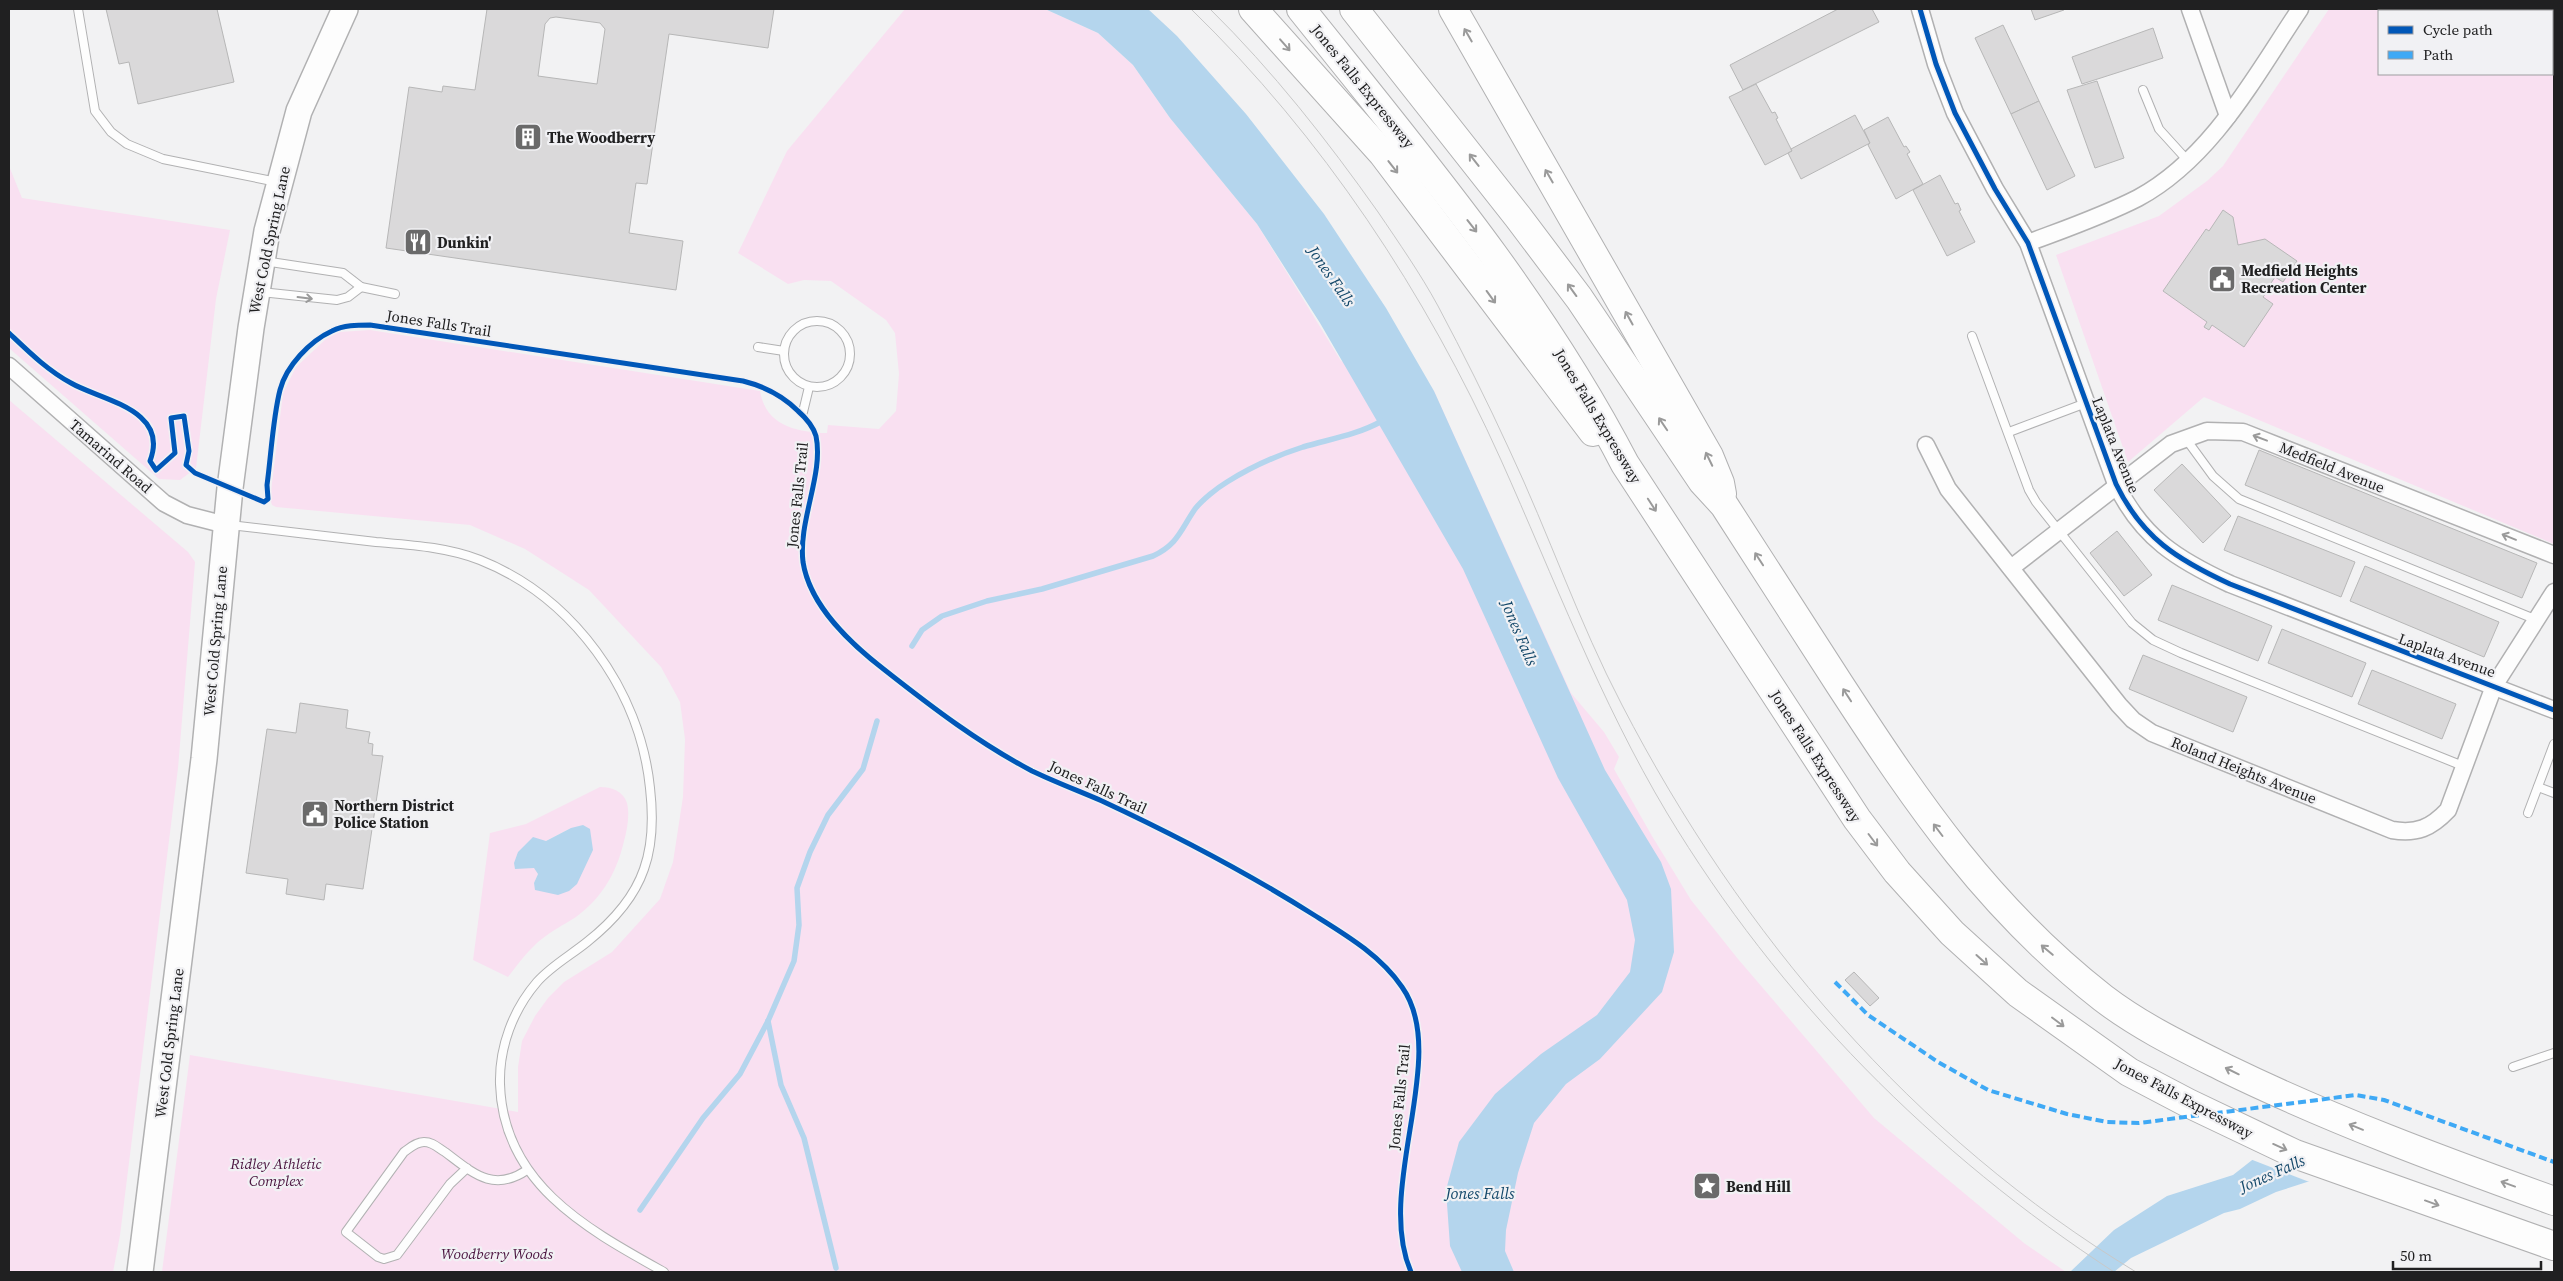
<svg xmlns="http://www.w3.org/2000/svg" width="2563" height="1281" font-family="'Source Serif 4',serif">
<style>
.green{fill:#f9e0f1;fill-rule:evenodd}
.water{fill:#b4d5ed}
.pier{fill:#f2f2f3}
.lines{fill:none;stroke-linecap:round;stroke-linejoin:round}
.stream{stroke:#b4d5ed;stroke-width:5.5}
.building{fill:#dad9da;stroke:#b7b7b7;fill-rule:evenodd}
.lane-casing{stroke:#b1b1b2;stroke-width:10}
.street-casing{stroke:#b1b1b2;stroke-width:19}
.primary-casing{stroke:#b1b1b2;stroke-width:28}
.highway-casing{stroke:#b1b1b2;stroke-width:30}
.lane{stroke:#fdfdfd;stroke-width:8}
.street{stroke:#fdfdfd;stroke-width:16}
.primary{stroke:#fdfdfd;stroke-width:25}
.highway{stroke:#fdfdfd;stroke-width:28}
.tram{stroke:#c8c8c8;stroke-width:1}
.quiet{stroke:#3fa9f5;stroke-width:4;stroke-dasharray:8 4;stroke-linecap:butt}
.cycleway-casing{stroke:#f1f1f4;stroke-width:8}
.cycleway{stroke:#0057b8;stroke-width:5}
.oneway{stroke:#9a9a9a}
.labels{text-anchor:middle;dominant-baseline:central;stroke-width:4.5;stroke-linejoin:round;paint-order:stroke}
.street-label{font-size:15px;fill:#202021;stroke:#f1f1f4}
.poi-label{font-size:15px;font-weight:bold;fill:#202021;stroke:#f1f1f4;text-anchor:start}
.park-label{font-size:15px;font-style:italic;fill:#4c1641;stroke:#f1f1f4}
.water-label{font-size:16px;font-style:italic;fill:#124769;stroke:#f1f1f4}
</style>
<rect width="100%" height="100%" fill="#f2f2f3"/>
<g class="green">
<path d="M905,9H1045L1098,33L1133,65L1170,118L1257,224L1341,361L1434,391L1571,693L1604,732L1619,757L1614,769L1652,836L1691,900L1738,959L1874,1118L2024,1243L2066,1272H162L190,1055L518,1112V1067L522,1041L535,1016L548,998L564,982L612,952L660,899L673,862L683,797L685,739L680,702L661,667L589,590L525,549L470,525L276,507L272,505L270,499L283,393L296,367L327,338L339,332L370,330L760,391C766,426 797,432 827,433L828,425L879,429L896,411L899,374L895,333L886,320L831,281L804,280L788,284L738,253L787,151Z"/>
<path d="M2329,9H2554V544L2204,397L2128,462L2056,255L2159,216L2207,181L2223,166ZM2379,11H2552V74H2379Z"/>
<polygon points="9,166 22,198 230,230 216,299 196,468 180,480 159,479 9,348"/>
<polygon points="9,400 188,552 195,562 178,768 120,1235 113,1272 9,1272"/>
<path d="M600,787C612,787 623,791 627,803C630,815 627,830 624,841C617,872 602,898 576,917C563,925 550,932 538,942C527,952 517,965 508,977L473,960L490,833L526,824ZM571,828L534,883L538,874L535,868H527L524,846L539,840L546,841Z"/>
</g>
<g class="water">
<polygon points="1045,9 1148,9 1177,36 1246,114 1324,214 1386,308 1434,391 1605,770 1661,862 1671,889 1674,952 1662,992 1600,1059 1566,1084 1534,1123 1518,1173 1506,1230 1505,1251 1514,1272 1462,1272 1450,1246 1446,1190 1459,1142 1495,1094 1541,1054 1597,1015 1630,972 1635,940 1627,900 1558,778 1463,569 1320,323 1257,224 1170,118 1133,65 1098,33"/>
<polygon points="583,825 590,829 593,850 577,884 569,891 558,895 535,890 534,883 538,874 534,868 515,869 514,863 518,852 533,837 546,841 571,828"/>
<polygon points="2256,1157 2332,1177 2307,1182 2276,1192 2240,1209 2224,1213 2131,1258 2114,1272 2070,1272 2114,1230 2167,1196 2233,1175"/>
</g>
<polygon class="pier" points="2320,1135 2351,1140 2435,1167 2554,1198 2554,1255 2332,1180 2312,1183 2250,1159 2290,1140"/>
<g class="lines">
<g class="stream">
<path d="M912,646L922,630L942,616L987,601L1042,589L1153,556C1178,544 1180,531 1195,509C1202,500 1217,488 1227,482C1251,467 1275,456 1303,447C1330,439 1357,435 1382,421"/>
<polyline points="768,1021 781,1085 804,1138 836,1268"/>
<polyline points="640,1210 703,1118 740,1074 768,1021 794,961 799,925 797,888 810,852 828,815 863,769 877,721"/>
</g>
</g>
<g class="building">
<polygon points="106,9 217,9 234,82 138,104 129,62 119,64"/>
<path d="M487,9H774L768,48L669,34L647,184L636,183L629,233L683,241L676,290L386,248L409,87L442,92L443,86L475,90ZM556,17L600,23L605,29L597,84L538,76L545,24L550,18Z"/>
<polygon points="1838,9 1872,9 1879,22 1743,90 1730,65"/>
<polygon points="2031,9 2064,9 2064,10 2035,20"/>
<polygon points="2003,25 2039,101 2011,114 1975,38"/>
<polygon points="2153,28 2163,58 2082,84 2072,57"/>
<polygon points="2097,81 2124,158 2095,168 2067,90"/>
<polygon points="1756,84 1772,113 1775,112 1778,118 1776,119 1792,151 1765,165 1729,97"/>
<polygon points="2039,101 2075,176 2047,190 2011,114"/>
<polygon points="1855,115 1870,143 1801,179 1788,153 1792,151 1791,149"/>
<polygon points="1888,117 1904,147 1906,146 1910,152 1907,154 1923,184 1896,199 1868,145 1870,143 1864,130"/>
<polygon points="1940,175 1955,204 1958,203 1961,210 1959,211 1975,242 1947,256 1913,190"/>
<polygon points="2223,210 2233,217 2238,245 2265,239 2297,261 2283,282 2275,277 2271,283 2273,284 2263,297 2273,304 2244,347 2212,325 2209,330 2204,327 2207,322 2163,291 2206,229 2209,231"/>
<polygon points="2259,450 2537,563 2522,598 2245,485"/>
<polygon points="2182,464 2231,516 2203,543 2154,490"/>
<polygon points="2238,516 2355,562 2341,597 2224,550"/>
<polygon points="2117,531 2152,575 2124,596 2090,553"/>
<polygon points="2365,566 2499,622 2484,657 2350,601"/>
<polygon points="2172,585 2272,626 2258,661 2158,620"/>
<polygon points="2282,629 2366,663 2352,697 2268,663"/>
<polygon points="2143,655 2247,697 2233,732 2129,689"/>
<polygon points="2372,670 2456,704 2442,739 2358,704"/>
<polygon points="300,703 348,710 346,728 370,732 368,743 373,744 372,755 383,756 363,889 326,884 324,900 286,894 288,879 246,873 267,729 296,733"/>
<polygon points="1854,972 1879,998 1870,1006 1845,980"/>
</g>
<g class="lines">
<g class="lane-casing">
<g id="lane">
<polyline points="78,9 95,111 111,132 127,144 163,159 277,182"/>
<polyline points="2143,90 2159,129 2188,161"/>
<polyline points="264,261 343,273 361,287 395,294"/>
<polyline points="261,292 337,300 348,297 361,287"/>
<circle cx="817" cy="354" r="33"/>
<polyline points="1972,336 2029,490 2036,502 2132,623 2153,640 2181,653 2463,766"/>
<polyline points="758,347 784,351"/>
<polyline points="803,412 809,387"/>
<polyline points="2009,432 2086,403"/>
<polyline points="2186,439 2213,476 2239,499 2537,620"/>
<path d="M230,525C279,531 327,536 376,542C410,545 447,547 480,560C573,597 640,690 650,788C653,814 653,844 644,869C634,898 611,923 587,942C571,955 551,966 537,982C513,1010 499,1047 500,1084C503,1184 587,1229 664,1272"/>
<polyline points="2538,787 2554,793"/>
<polyline points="2528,813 2554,744"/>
<polyline points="2513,1067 2554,1053"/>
<path d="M467,1168L450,1184L397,1255L384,1259L378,1257L346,1232L404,1152C410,1148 416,1142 424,1142C433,1142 438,1148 445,1152C473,1173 493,1193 527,1170"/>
</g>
</g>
<g class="street-casing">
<g id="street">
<path d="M1920,9L1936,64L1955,113L1995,189L2028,243L2116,484C2142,538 2178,560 2230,584L2554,710"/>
<polyline points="2190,9 2228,116"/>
<path d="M2028,243C2065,229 2103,216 2138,198C2212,158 2255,76 2300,9"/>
<polyline points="9,366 164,503 187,515 226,525"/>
<path d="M1926,445L1948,489L2119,705L2133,720L2152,733L2392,830C2417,834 2431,828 2448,810L2494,686L2554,592"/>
<polyline points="2011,568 2171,444 2207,431 2243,432 2554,555"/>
</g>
</g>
<g class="primary-casing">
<polyline id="primary" points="140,1272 204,759 230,488 251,328 267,231 299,111 345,9"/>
</g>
<g class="highway-casing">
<g id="highway">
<polyline points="1253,9 1383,154 1593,432"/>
<path d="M1301,9C1417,154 1539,298 1625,464L1857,819L1897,872L1952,933L2018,993L2129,1072L2188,1103L2295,1154L2554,1246"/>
<path d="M1354,9L1518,217L1579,298L1702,481L1724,505C1763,565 1802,625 1840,685C1919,806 1988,908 2103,998C2141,1027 2183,1047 2225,1068C2332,1120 2443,1161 2554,1201"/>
<polyline points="1453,9 1709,456 1720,483 1722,494"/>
</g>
</g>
<use href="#lane" class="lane"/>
<use href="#street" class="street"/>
<use href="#primary" class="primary"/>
<use href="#highway" class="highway"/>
<g class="tram">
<path d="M1191,9C1322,136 1426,293 1501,460C1554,578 1600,701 1667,813C1779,999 1933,1154 2114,1272"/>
<path d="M1210,9C1273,71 1327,140 1378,212C1399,243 1420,273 1438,306C1463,353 1487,401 1509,449C1549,534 1579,623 1622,705C1741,935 1913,1137 2136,1272"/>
</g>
<polyline class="quiet" points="1835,982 1868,1015 1938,1062 1988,1090 2067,1114 2107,1122 2139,1123 2356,1095 2384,1100 2554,1162"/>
<g class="cycleway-casing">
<g id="cycleway">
<path d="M1920,9L1936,64L1955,113L1995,189L2028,243L2116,484C2142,538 2178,560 2230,584L2554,710"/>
<path d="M9,333C28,351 47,370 71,383C100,400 170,409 150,461L156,470L175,453L171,418L184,416L189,451L186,465L195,473L264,502L268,499L267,485C271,456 273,417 280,390C286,366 310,341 332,331C344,325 357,325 370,325L743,381C763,386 783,396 798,411C806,418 813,426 816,436C824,474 798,521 803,562C810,607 852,645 886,671C933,708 979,743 1032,771C1055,782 1079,791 1102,801C1175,835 1246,872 1314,915C1346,935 1380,955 1402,987C1451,1056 1374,1187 1411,1272"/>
</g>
</g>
<use href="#cycleway" class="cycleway"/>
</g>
<defs><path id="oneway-shaft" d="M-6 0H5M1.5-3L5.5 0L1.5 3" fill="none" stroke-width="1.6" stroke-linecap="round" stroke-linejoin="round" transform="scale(1.25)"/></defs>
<g class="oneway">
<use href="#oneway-shaft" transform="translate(1468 35) rotate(-120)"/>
<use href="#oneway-shaft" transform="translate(1285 45) rotate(49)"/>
<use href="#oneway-shaft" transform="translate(1474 160) rotate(-128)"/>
<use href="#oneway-shaft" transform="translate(1393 167) rotate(52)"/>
<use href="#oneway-shaft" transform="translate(1549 176) rotate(-120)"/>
<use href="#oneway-shaft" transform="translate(1472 226) rotate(52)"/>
<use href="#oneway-shaft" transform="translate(1572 290) rotate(-126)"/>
<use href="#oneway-shaft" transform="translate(1491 297) rotate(54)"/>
<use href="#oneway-shaft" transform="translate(305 298) rotate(7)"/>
<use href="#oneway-shaft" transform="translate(1629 318) rotate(-119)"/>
<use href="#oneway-shaft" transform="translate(1663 424) rotate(-124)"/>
<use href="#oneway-shaft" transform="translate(2260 438) rotate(-159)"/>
<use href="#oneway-shaft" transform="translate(1709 459) rotate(-116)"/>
<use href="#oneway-shaft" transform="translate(1652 505) rotate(57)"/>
<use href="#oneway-shaft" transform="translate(2509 537) rotate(-158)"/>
<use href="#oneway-shaft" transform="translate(1759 559) rotate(-123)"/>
<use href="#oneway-shaft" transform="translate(1847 695) rotate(-123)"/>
<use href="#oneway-shaft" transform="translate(1938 830) rotate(-127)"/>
<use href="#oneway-shaft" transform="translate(1873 840) rotate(53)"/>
<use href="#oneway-shaft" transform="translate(2047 950) rotate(-140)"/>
<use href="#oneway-shaft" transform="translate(1982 960) rotate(42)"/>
<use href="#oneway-shaft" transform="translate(2058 1022) rotate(37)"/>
<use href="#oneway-shaft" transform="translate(2232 1071) rotate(-154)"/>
<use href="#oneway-shaft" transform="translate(2356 1127) rotate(-158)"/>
<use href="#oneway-shaft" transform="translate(2280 1147) rotate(24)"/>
<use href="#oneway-shaft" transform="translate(2508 1184) rotate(-160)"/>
<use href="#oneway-shaft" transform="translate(2432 1203) rotate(20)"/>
</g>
<defs>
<g id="building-square" transform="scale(1.4375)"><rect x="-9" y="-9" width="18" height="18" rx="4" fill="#6a6a6a" stroke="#f1f1f4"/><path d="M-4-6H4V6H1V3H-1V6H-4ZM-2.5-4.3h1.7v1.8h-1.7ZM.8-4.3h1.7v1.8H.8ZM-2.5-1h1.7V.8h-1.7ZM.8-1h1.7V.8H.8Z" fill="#fff"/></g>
<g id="restaurant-square" transform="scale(1.4375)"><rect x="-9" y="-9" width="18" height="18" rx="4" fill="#6a6a6a" stroke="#f1f1f4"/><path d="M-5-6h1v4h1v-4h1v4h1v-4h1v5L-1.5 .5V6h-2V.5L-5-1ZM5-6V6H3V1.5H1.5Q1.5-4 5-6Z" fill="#fff"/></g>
<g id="civic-square" transform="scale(1.4375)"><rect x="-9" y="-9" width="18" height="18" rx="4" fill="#6a6a6a" stroke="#f1f1f4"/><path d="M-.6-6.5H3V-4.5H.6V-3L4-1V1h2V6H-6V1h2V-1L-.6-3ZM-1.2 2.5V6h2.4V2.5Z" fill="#fff"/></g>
<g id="sight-square" transform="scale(1.4375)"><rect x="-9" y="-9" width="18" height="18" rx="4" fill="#6a6a6a" stroke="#f1f1f4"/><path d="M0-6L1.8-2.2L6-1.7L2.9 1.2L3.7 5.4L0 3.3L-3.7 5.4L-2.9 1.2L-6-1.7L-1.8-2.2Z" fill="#fff"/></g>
</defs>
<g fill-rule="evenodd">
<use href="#building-square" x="528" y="137"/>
<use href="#restaurant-square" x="418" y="242"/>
<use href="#civic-square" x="2222" y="279"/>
<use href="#civic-square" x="315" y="814"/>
<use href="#sight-square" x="1707" y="1186"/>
</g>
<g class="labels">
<g class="street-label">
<text transform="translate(1363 86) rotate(51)">Jones Falls Expressway</text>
<text transform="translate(269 240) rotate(-78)">West Cold Spring Lane</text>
<text transform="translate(439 323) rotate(9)">Jones Falls Trail</text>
<text transform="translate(1598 416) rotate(59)">Jones Falls Expressway</text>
<text transform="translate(2116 445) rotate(68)">Laplata Avenue</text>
<text transform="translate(111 456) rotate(41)">Tamarind Road</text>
<text transform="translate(2332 467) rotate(22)">Medfield Avenue</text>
<text transform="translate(797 495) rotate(-84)">Jones Falls Trail</text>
<text transform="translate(215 641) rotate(-85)">West Cold Spring Lane</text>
<text transform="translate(2447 655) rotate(20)">Laplata Avenue</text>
<text transform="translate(1816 756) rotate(57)">Jones Falls Expressway</text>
<text transform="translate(2244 770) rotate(22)">Roland Heights Avenue</text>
<text transform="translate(1098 787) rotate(25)">Jones Falls Trail</text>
<text transform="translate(169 1043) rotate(-83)">West Cold Spring Lane</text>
<text transform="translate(1399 1097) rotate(-84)">Jones Falls Trail</text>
<text transform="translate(2184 1098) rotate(28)">Jones Falls Expressway</text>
</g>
<g class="poi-label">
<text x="547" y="137">The Woodberry</text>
<text x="437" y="242">Dunkin'</text>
<text x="2241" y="270">Medfield Heights<tspan x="2241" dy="17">Recreation Center</tspan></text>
<text x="334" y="805">Northern District<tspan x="334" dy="17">Police Station</tspan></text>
<text x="1726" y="1186">Bend Hill</text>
</g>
<g class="park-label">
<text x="276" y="1163">Ridley Athletic<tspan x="276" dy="17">Complex</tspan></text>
<text x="497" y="1253">Woodberry Woods</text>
</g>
<g class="water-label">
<text transform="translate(1332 276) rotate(55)">Jones Falls</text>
<text transform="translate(1520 633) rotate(67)">Jones Falls</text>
<text transform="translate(2272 1173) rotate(-24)">Jones Falls</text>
<text x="1480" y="1193">Jones Falls</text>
</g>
</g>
<rect width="2563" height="1281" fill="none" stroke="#202021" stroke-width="20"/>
<rect x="2378" y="10" width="175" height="65" fill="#f1f1f4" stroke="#9d9da0"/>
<rect x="2388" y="26" width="25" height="8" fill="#0057b8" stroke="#9d9da0"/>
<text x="2423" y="35" font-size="15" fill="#202021">Cycle path</text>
<rect x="2388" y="51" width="25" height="8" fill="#3fa9f5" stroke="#9d9da0"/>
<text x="2423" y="60" font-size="15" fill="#202021">Path</text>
<path d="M2393 1261v8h148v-8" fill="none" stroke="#202021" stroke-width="2.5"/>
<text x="2400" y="1261" font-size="15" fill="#202021" stroke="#f1f1f4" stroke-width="4" paint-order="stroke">50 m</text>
</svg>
